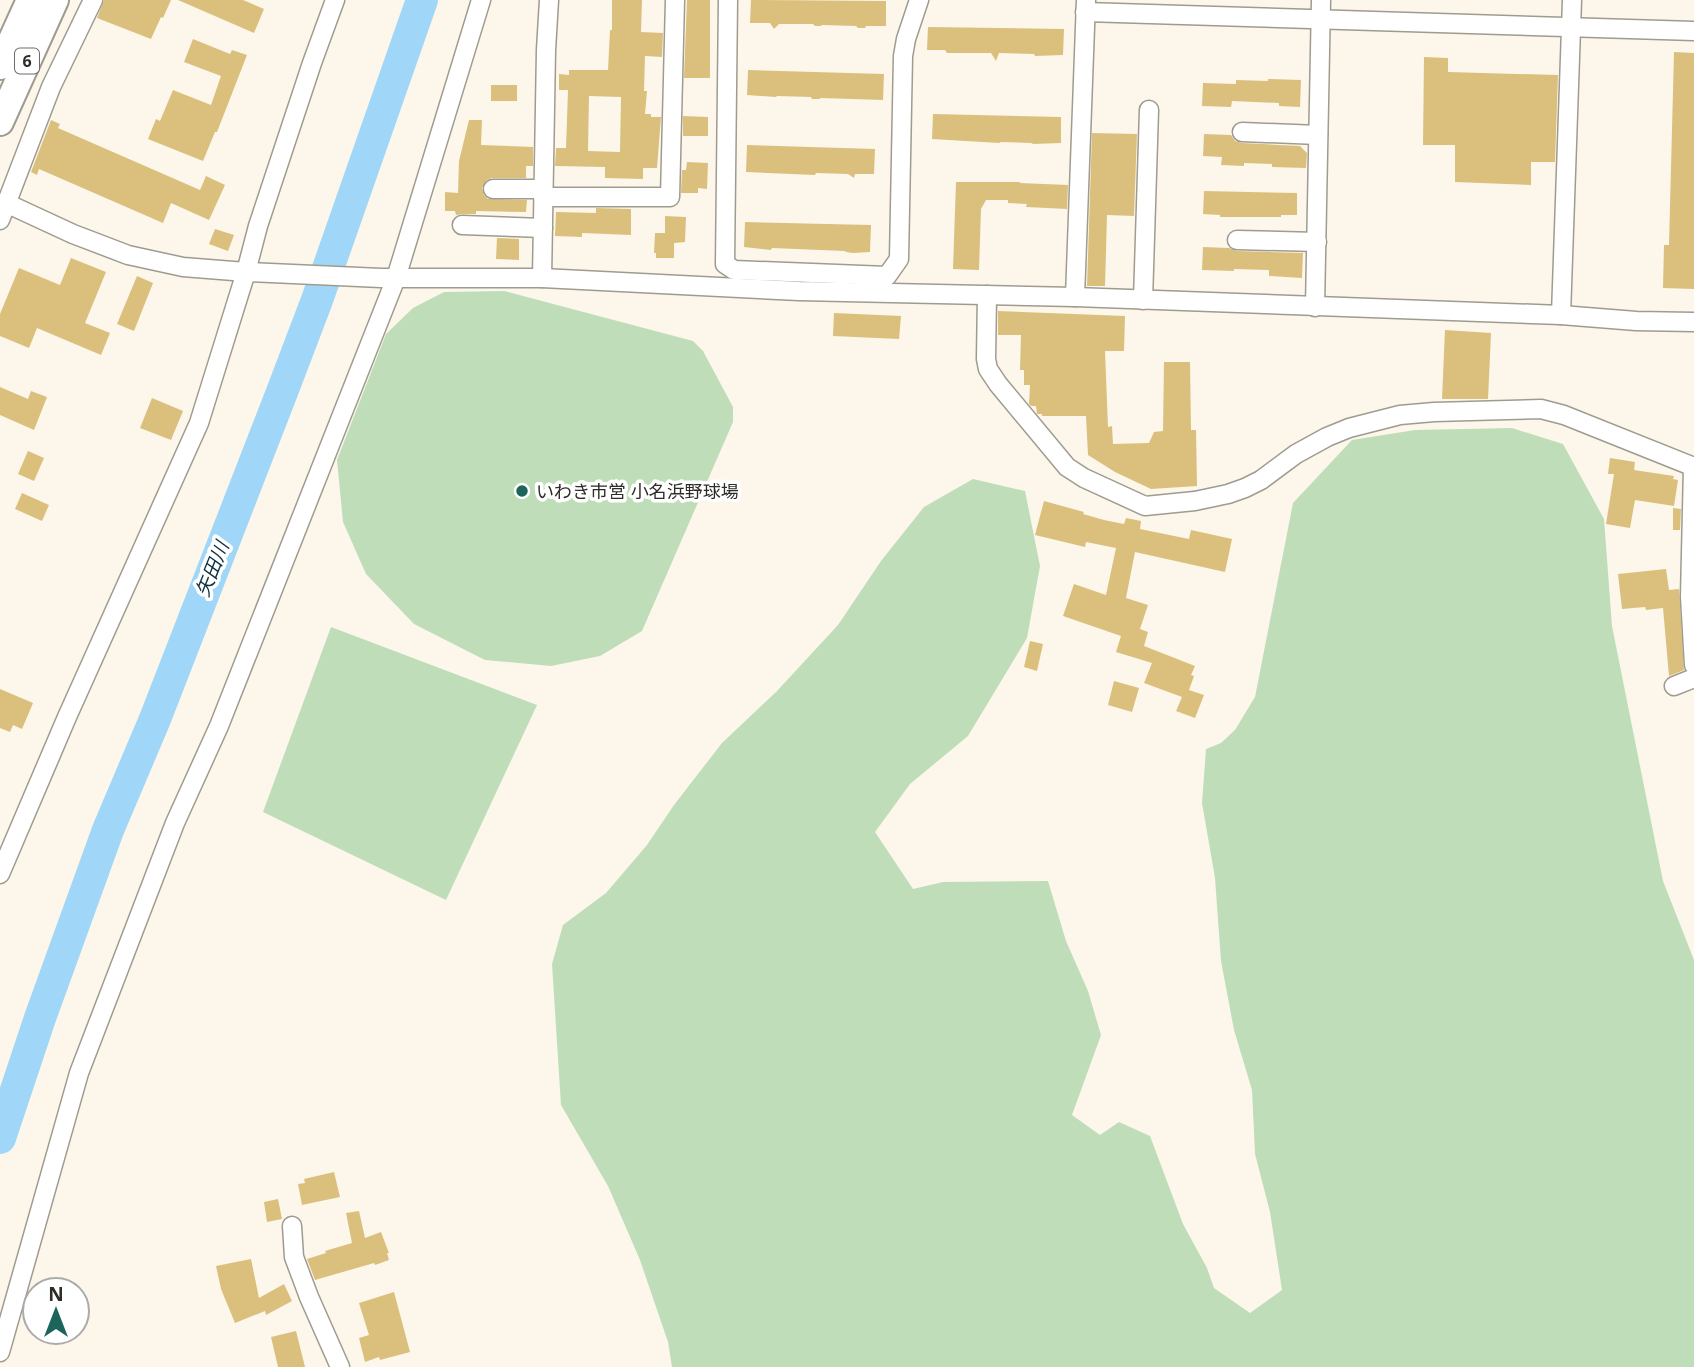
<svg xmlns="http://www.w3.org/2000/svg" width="1694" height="1367" font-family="'Noto Sans','Noto Sans JP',sans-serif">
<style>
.green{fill:#c0ddb9}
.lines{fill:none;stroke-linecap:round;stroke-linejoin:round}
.river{stroke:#a0d7f8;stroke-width:32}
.building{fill:#dbc07d;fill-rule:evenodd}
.minor-casing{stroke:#9f9b8f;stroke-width:21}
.highway-casing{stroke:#9f9b8f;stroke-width:30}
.minor{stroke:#fff;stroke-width:18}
.highway{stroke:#fff;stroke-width:26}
.poi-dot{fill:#1d655a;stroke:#fff;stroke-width:2.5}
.labels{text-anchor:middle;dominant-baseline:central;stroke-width:7;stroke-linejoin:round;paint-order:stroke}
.shield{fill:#fff;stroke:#6d6b68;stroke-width:2}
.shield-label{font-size:16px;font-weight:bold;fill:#2e2c27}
.poi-label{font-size:18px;fill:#2e2c27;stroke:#fff;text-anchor:start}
.water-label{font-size:19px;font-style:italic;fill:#0d2e3f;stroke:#fff}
</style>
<rect width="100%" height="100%" fill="#fcf7ea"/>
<g class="green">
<polygon points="504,291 693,341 703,351 733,407 733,422 642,631 600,656 551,666 485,660 414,624 366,574 343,522 337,460 386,334 413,308 444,292"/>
<polygon points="1512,428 1563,444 1604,519 1612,626 1663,881 1694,960 1694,1367 672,1367 668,1342 640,1260 608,1186 561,1105 552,964 563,925 606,893 647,845 674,805 722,743 777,691 838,625 881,561 924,507 973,479 1025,491 1040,566 1027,638 968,736 910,784 875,832 913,889 943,882 1048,881 1066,941 1088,991 1101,1035 1072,1115 1100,1135 1119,1122 1150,1136 1183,1224 1207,1268 1214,1288 1250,1313 1282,1290 1270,1212 1255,1154 1252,1090 1234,1030 1221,961 1215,878 1202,803 1206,749 1221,743 1235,730 1255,697 1293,503 1352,440 1415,430"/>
<polygon points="331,627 537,705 446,900 263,812"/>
</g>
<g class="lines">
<polyline class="river" points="0,1138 40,1018 108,830 155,719 282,392 317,300 422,0"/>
</g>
<g class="building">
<polygon points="104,0 171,0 163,18 161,17 151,39 97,18"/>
<polygon points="178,0 243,0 264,9 254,33"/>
<path d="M612,0H642L641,32L663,33L662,57L645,56L644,91H647L645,114H651V117H661L657,168H643V179L605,178V167L555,166L556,148H566L568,90H559V74L569,75V70H608L610,30H612ZM589,96L621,97L620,152L588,151Z"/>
<polygon points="687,0 710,0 710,78 684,78"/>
<polygon points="751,0 886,1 886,26 866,26 865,28 858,28 856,26 822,25 821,26 815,26 813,24 779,24 774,29 770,23 750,23"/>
<polygon points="928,27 1064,29 1063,55 1035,56 1034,54 999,53 996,61 991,53 947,53 945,50 927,50"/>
<polygon points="193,39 230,54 232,50 247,55 217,132 215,132 203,161 148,139 156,119 160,121 173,90 211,105 221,76 184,62"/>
<polygon points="1674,52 1694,53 1694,289 1663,288 1664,245 1669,245"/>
<polygon points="1424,57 1448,58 1448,72 1558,75 1555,162 1531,162 1531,185 1455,182 1455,145 1423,145"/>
<polygon points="748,70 884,74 883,100 821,98 819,99 812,99 811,97 777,96 776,97 747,95"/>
<polygon points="1268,79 1301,80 1300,107 1279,106 1279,103 1232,101 1231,107 1202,106 1203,83 1236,84 1236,80 1268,81"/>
<rect x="491" y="85" width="26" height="16"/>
<polygon points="933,114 1061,117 1061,143 1033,144 1031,143 1001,142 999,143 932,139"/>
<polygon points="683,116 708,117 708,136 683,136"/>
<polygon points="51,120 60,124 58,128 200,190 206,176 225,185 209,220 171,203 163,223 39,169 37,175 31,172"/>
<polygon points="469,120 482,120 481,145 533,147 533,166 526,166 526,178 492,178 487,180 482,188 484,195 488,199 527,200 526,212 476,211 476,214 462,214 456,215 455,211 445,211 445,192 458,193 459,161"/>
<polygon points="1092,133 1137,134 1134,216 1107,215 1105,286 1087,286"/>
<polygon points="1204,134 1231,135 1235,141 1242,143 1300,146 1307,153 1306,168 1272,167 1272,164 1244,163 1244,166 1221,165 1222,157 1203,156"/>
<polygon points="747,145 875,149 874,174 855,174 854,178 848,174 816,173 815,175 746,172"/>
<polygon points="687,162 708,163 707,189 698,188 698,193 681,193 682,170 686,170"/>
<polygon points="956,182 1020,182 1020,183 1068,185 1067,209 1026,207 1027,204 1008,203 1008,200 986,200 981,209 979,270 953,269"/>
<polygon points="1204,191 1297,193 1297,215 1281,215 1281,217 1220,217 1220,215 1203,214"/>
<polygon points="596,208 631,209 631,235 582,233 582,237 555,236 556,212 596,213"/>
<polygon points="665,216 686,217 685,242 674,243 674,258 656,258 656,253 654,253 655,233 665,233"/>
<polygon points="745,222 871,225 870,252 853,253 846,252 845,251 772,248 771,250 744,247"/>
<polygon points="215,229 234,235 228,251 209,244"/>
<polygon points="497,238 519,239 519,260 496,259"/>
<polygon points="1203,247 1229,248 1237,251 1303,253 1302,278 1269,276 1269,270 1234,269 1234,271 1202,270"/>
<polygon points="71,258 106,272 85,323 110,333 101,355 37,328 29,348 0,336 0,314 19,268 60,285"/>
<polygon points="137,276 153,283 134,331 117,324"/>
<polygon points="998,311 1125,316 1124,351 1105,351 1108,427 1112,426 1113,444 1149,443 1154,432 1163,431 1164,362 1190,362 1191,430 1196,430 1197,486 1151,489 1115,472 1088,455 1086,416 1042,416 1042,414 1037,414 1036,406 1031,406 1029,404 1030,385 1024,385 1024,370 1020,370 1021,335 998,335"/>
<polygon points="834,313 901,316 899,339 833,336"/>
<polygon points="1445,330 1491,333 1488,399 1442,399"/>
<polygon points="0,387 28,399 31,391 47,397 34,430 0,415"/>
<polygon points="152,398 183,411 171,440 140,428"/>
<polygon points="28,451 44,458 34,481 18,474"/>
<polygon points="1610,458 1635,462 1634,470 1674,476 1673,479 1678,480 1674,506 1635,500 1630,528 1606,524 1614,474 1608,474"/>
<polygon points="22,493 49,505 42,521 15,509"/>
<polygon points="1044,501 1084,512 1083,514 1104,520 1124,524 1126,518 1141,521 1140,529 1189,539 1191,530 1232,539 1225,572 1135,552 1126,598 1148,605 1140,629 1148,632 1144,646 1195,666 1191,675 1194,676 1189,690 1204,695 1195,718 1176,711 1182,697 1144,683 1152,663 1116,652 1121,636 1063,616 1074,584 1106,595 1116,548 1086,542 1085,547 1035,535"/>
<polygon points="1673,508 1681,509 1680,530 1673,530"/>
<polygon points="1666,569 1669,590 1679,589 1684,670 1669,676 1663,608 1646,610 1645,607 1622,609 1618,574"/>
<polygon points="1030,641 1043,644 1037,671 1024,667"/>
<polygon points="1114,681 1139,688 1132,712 1108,705"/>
<polygon points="0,689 33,703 22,729 13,725 10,732 0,728"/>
<polygon points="334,1172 340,1197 302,1205 298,1184 305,1183 304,1179"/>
<polygon points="278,1199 282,1219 267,1222 264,1202"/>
<polygon points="359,1211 365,1238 381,1232 389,1253 387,1253 389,1260 375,1265 374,1263 315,1280 307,1259 326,1253 325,1251 352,1243 346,1213"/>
<polygon points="251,1259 259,1298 284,1284 292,1301 266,1315 265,1311 235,1323 221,1289 216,1266"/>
<polygon points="394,1292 410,1352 380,1360 379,1357 365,1362 359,1338 369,1335 359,1303"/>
<polygon points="296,1331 305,1367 278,1367 271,1337"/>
</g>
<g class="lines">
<g class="minor-casing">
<g id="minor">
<polyline points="728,0 725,264 734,270 887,276 899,259 903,56 906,39 919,0"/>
<polyline points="1085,12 1694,31"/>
<polyline points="1242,132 1318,135"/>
<polyline points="493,189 543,189"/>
<polyline points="543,197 670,197 675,0"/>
<polyline points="6,203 73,234 128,255 183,267 246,272 381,278 542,278 799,291 1075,297 1561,315 1636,321 1694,322"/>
<polyline points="0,220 51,87 93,0"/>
<polyline points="462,225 543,228"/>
<polyline points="1237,240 1317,242"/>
<polyline points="542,278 546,50 549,0"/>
<polyline points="987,295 986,359 988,369 998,384 1067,467 1084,478 1145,506 1195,501 1228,494 1245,488 1261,480 1296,454 1327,437 1349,428 1400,415 1434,412 1541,409 1564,415 1694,467"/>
<polyline points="1075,297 1086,0"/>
<polyline points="1143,300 1149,110"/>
<polyline points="1315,307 1321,0"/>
<polyline points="1561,315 1572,0"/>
<polyline points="1693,467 1690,597 1694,665"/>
<polyline points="1674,686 1694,678"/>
<polyline points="0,874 67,717 199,423 246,272 258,226 312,63 335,0"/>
<polyline points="292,1226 294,1257 309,1297 340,1367"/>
<polyline points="0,1352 79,1073 175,823 219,726 396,278 481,0"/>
</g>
</g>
<g class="highway-casing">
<g id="highway">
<polyline points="0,66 30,0"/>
<polyline points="0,122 55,0"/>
</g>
</g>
<use href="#minor" class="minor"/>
<use href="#highway" class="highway"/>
</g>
<circle class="poi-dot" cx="522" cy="491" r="7"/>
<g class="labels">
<rect class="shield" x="15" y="48.5" width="24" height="25" rx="5"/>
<g class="shield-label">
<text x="27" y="61">6</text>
</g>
<g class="poi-label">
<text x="536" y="491">いわき市営 小名浜野球場</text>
</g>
<g class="water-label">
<text transform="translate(212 569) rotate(-68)">矢田川</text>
</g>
</g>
<g transform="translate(56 1311)"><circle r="33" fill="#ffffff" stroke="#ababa9" stroke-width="2"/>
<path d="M0-5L12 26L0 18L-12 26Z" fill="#1d655a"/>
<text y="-10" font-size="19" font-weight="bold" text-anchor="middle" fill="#2e2c27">N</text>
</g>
</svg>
